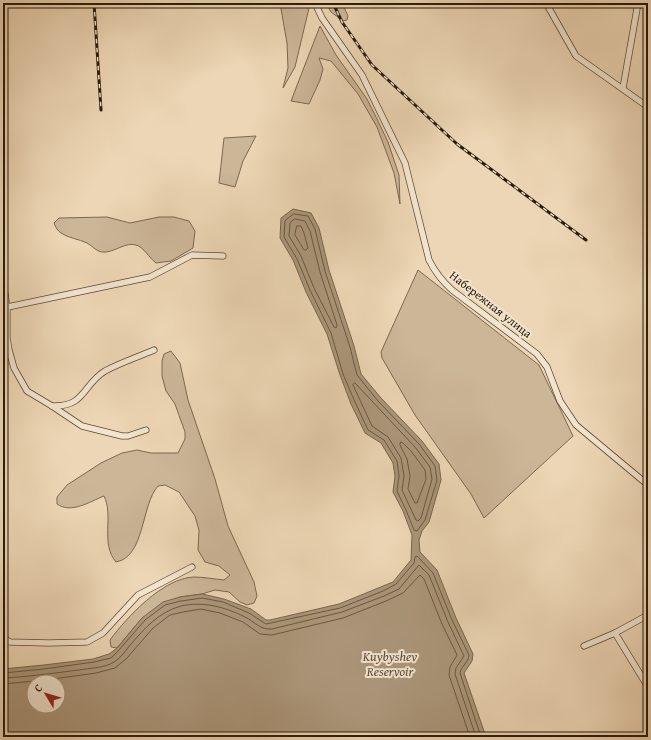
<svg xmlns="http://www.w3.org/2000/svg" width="651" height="740" font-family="'Gentium Book Plus',serif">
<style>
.green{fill:#ccb698;stroke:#7c6850}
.water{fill:#ab967a;stroke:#78654c;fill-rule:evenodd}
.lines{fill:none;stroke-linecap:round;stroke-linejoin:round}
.shore{stroke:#6b5841;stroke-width:1}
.street-casing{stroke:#5c4a33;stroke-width:7}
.street{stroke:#f3e4cf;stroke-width:5.5}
.rail-casing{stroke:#2b1b08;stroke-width:3}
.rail{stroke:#f3e4cf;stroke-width:1.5;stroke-dasharray:4.5;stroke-linecap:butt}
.labels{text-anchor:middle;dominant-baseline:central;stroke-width:4;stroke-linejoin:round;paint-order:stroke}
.street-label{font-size:12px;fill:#2b1b08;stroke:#f3e4cf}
.water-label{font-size:13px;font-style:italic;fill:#5e4c36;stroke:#f3e4cf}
</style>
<rect width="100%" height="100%" fill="#edd6b5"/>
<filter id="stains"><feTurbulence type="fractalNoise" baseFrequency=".005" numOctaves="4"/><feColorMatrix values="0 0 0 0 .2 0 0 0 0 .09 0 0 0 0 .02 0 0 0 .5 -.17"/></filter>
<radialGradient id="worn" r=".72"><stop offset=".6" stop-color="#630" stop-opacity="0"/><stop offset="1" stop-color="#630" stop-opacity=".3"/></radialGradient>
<g class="green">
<polygon points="280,3 308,3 309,8 295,67 283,88 288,68 287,43"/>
<polygon points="326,3 342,3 348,16 347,20 343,21 331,12"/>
<polygon points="320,26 336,55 367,99 377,119 388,142 399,175 400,204 394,173 377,127 358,94 331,61 319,58 323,69 320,80 309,104 291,101"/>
<polygon points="256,136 243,161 235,187 219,183 224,138"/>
<path d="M107,217L130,223L159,217H174L189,221L195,231L193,248L171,261L156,263C149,258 144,247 136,245C126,242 116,251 106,252C97,253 94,247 87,243C79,239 68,238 61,233C57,230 56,228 54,223L59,218Z"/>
<polygon points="418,270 539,365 573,436 484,518 471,494 415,415 382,358 381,352"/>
<path d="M171,351L180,363L188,400L215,479L228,526L254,582L257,596L254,603L247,605L240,602L229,592L215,590L202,594L180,597L142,618L117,648L111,647L110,640C127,617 163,578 194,577C204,577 214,579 224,580L230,575L219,566L205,562L198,550L199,530L195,516L179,492L165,485L158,486C141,505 145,557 116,562C100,543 114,516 104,496C89,502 71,514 57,504V497L67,485L101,463L122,453L137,450L151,453H178L185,439V432L175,404L166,391L162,376V361L164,354Z"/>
</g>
<path class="water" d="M293,209L311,213L319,228L329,270L354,346L361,374L381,398L422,441L439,464L441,480L429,522L422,531L419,540L420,552L437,570L456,618L473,654L472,661L464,673L486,737H3V669L44,665L93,659L109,654L117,648L142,618L163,602L180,597L202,594L224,599L251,609L266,620H270L339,604L393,582L411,560L412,535L403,511L393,492L395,476L393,463L381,443L365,433L351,404L340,375L327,334L306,292L293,260L280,238L281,218ZM34,682H58V706H34Z"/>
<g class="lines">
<g class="shore">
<polygon points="294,214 308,216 315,229 325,271 350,347 357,375 378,401 419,444 435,466 437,480 425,520 417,531 414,530 406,510 397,491 399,476 397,461 384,440 368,430 355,402 343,374 331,333 310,290 297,259 284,237 285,221"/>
<polygon points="295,219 305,221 310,231 320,272 337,325 336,328 334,327 314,288 301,256 289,236 290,223"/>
<polygon points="297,226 301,226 304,233 308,248 306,250 304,250 295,235"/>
<polygon points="355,383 415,447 430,467 432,479 421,518 418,521 416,520 402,490 404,476 401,458 388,437 372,426 353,385"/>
<polygon points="401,442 403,443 411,451 425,470 426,479 417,503 415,503 408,489 410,476 407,459 400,445"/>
<path d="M3,673L44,669L94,662L111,658L119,650L145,620L165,605L181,601L202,598L223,602L249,613L266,624L340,608L383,591L396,584L414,563L415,557L417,556L433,573L452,620L469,655C469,662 461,666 460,673L481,737"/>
<path d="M3,678C28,677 54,673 79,670C90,668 105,668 114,662C121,658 126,650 131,644C145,628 159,612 181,606C203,601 225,607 245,617C255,622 260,630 272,629L342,612L384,596L399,589L419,565L429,575L448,622L464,656L456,668L455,674L476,737"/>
<polyline points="3,684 46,680 96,673 115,668 127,658 153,628 170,615 183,612 201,609 220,613 243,622 260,634 272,635 343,618 386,601 403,593 420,575 424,579 442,624 457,655 450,667 449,675 470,737"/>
</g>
<g class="street-casing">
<g id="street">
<path d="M315,3L322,18L362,75L405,163L429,260C435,272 442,281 452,290L537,354L547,367L560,401L576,425L648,485"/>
<polyline points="546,3 576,56 648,107"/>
<polyline points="623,88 638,3"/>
<polyline points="3,280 7,308 7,338 9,350 14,368 27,391 52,406 82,426 122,436 128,436 146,430"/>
<polyline points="3,308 150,277 192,255 223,256"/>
<path d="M52,406C86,407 82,385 105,371C120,363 138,357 154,350"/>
<polyline points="615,633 648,687"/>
<polyline points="3,638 10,642 49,643 87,642 103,633 138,595 192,567"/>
<polyline points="584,646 615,633 648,615"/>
</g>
</g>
<use href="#street" class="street"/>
<g class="rail-casing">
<g id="rail">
<polyline points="94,3 101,110"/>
<polyline points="333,3 342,22 372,65 457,144 586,240"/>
</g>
</g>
<use href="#rail" class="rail"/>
</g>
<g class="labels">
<g class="street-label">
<text transform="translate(491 304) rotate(38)">Набережная улица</text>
</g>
<g class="water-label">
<text x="390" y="656">Kuybyshev<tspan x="390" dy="15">Reservoir</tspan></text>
</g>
</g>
<rect width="651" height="740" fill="none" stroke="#edd6b5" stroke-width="16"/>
<rect x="4" y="4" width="643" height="732" fill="none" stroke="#2b1b08" stroke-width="2"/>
<rect x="8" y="8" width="635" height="724" fill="none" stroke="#2b1b08"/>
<g transform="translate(46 694) rotate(308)"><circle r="19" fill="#f3e4cf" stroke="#a3947f"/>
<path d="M0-3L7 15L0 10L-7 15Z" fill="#8f2418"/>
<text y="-6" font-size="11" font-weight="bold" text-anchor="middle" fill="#2b1b08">С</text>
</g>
<rect width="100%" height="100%" filter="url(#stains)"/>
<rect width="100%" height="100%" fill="url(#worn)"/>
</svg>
